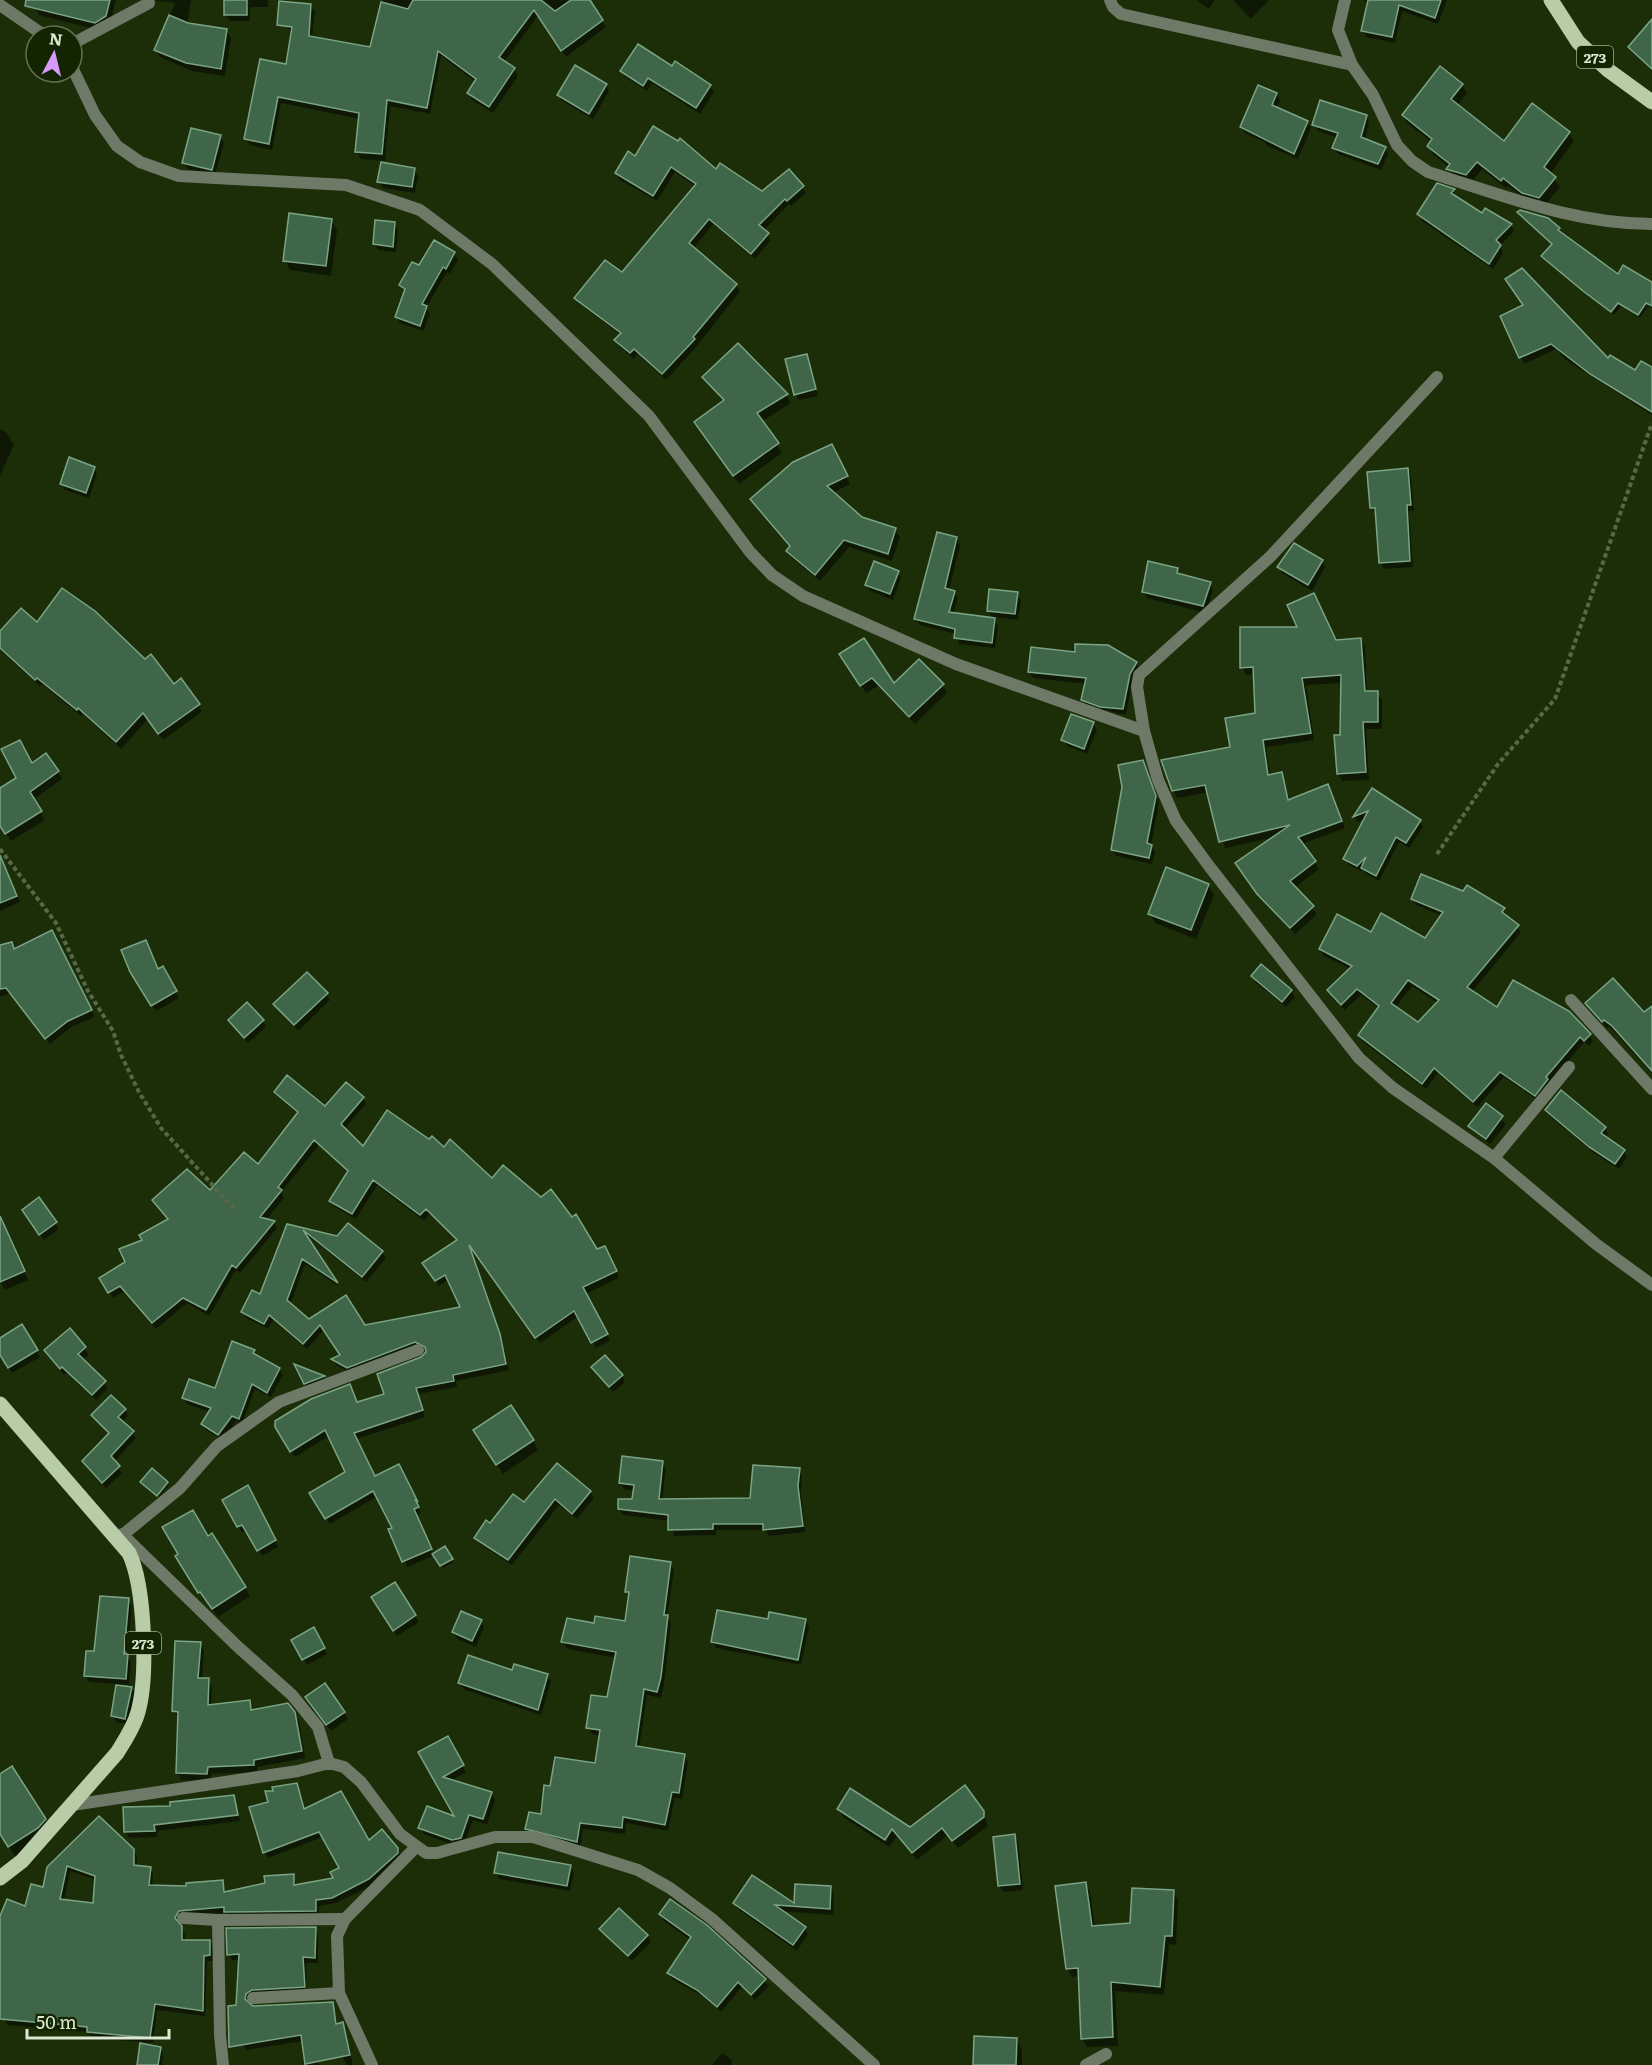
<svg xmlns="http://www.w3.org/2000/svg" width="1652" height="2065" font-family="Literata,serif">
<style>
.shadow{fill:#0007;fill-rule:evenodd}
.building{fill:#3f6649;stroke:#7ba485;stroke-width:1.5;fill-rule:evenodd}
.lines{fill:none;stroke-linecap:round;stroke-linejoin:round}
.path{stroke:#586847;stroke-width:4;stroke-dasharray:4.5 3;stroke-linecap:butt}
.minor{stroke:#6f7968;stroke-width:12}
.primary{stroke:#b7cca7;stroke-width:15}
.labels{text-anchor:middle;dominant-baseline:central;stroke-width:4.5;stroke-linejoin:round;paint-order:stroke}
.shield{fill:#132400;stroke:#a0ad93;stroke-width:1.5}
.shield-label{font-size:14px;font-weight:bold;fill:#dce8d2}
</style>
<rect width="100%" height="100%" fill="#1c2e08"/>
<g class="shadow">
<polygon points="37,0 116,0 110,24 99,30 39,15 35,8"/>
<polygon points="153,0 191,0 187,24 226,30 231,38 225,76 192,71 160,57 156,50 175,3"/>
<polygon points="226,0 268,0 268,7 250,7 250,21 230,21 226,15"/>
<polygon points="383,0 588,0 606,27 566,57 538,16 504,62 514,69 518,76 493,113 472,100 468,93 476,82 441,56 430,114 390,106 385,161 361,159 357,152 360,119 281,103 272,150 250,145 246,138 287,66 291,33 287,26 311,6 315,12 312,38 371,49"/>
<polygon points="1196,0 1215,0 1209,9"/>
<polygon points="1233,0 1269,0 1251,19"/>
<polygon points="1364,0 1447,0 1438,24 1402,11 1395,43 1366,37 1363,30 1368,6"/>
<polygon points="1652,35 1652,70 1629,47"/>
<polygon points="673,68 710,86 714,92 700,114 652,83 647,91 625,77 622,71"/>
<polygon points="606,85 609,91 593,119 562,101 558,95"/>
<polygon points="1462,85 1467,93 1457,106 1504,143 1569,133 1574,141 1550,174 1560,187 1544,206 1528,201 1508,186 1506,188 1482,169 1471,183 1453,177 1449,167 1433,154 1429,146 1432,142 1408,124 1403,116"/>
<polygon points="1276,94 1280,101 1276,109 1307,122 1311,128 1298,159 1267,146 1265,142 1245,133 1241,127"/>
<polygon points="1366,116 1369,122 1365,140 1385,148 1388,154 1381,170 1338,154 1334,148 1338,138 1318,131 1314,125"/>
<polygon points="220,137 224,143 215,175 188,169 184,163"/>
<polygon points="636,158 716,172 762,193 802,187 806,193 791,206 789,204 763,231 771,240 755,259 713,224 693,249 736,285 740,291 697,346 666,380 638,354 634,359 620,347 616,340 621,335 580,304 576,298 622,274 696,187 675,172 657,201 620,180 616,173"/>
<polygon points="414,170 418,176 415,193 383,188 379,181"/>
<polygon points="1438,185 1454,190 1456,198 1483,215 1511,225 1514,231 1500,246 1503,253 1493,269 1422,221 1419,214"/>
<polygon points="1519,213 1558,229 1618,276 1652,287 1652,308 1648,306 1640,318 1621,306 1614,315 1545,260 1543,256 1553,245"/>
<polygon points="331,220 337,230 331,276 290,270 285,260"/>
<polygon points="394,223 398,230 396,252 378,250 374,244"/>
<polygon points="434,242 454,254 458,260 450,274 447,272 426,308 430,314 423,331 400,323 397,317 406,292 400,285 420,267"/>
<polygon points="1502,316 1636,372 1652,369 1652,415 1566,360 1556,349 1524,364"/>
<polygon points="806,355 818,396 799,400 795,394"/>
<polygon points="704,377 786,395 791,403 761,422 782,453 739,484 701,430 724,402"/>
<polygon points="0,429 6,432 14,445 0,476"/>
<polygon points="835,453 850,484 833,493 861,518 895,529 900,537 892,561 849,547 820,581 792,558 788,551 791,548 752,499"/>
<polygon points="94,468 97,474 89,498 65,490 61,483"/>
<polygon points="1407,470 1411,476 1414,511 1409,511 1413,567 1384,569 1380,562 1377,514 1371,508"/>
<polygon points="956,538 960,545 949,591 954,592 958,598 953,614 993,619 988,610 1017,594 1021,600 1018,620 993,617 998,626 995,648 959,644 956,634 920,625 916,619"/>
<polygon points="1322,561 1325,567 1312,591 1282,573 1279,567"/>
<polygon points="1177,569 1181,575 1210,583 1213,590 1206,613 1147,598 1143,592"/>
<polygon points="898,572 901,578 893,600 870,591 867,585"/>
<polygon points="37,625 173,686 198,705 202,712 163,740 148,719 121,749 83,714 81,716 42,684 40,686 0,650 0,633"/>
<polygon points="1360,640 1365,647 1367,693 1377,693 1382,700 1382,729 1366,729 1369,780 1342,781 1338,774 1342,736 1342,683 1306,685 1314,740 1266,747 1270,776 1281,773 1290,801 1328,786 1345,828 1302,844 1319,869 1294,888 1317,914 1295,934 1263,901 1241,871 1276,837 1225,848 1209,792 1177,798 1173,790 1232,748 1257,715 1255,674 1246,675 1242,667 1336,641"/>
<polygon points="846,662 893,686 942,685 947,693 915,724 878,686 866,693"/>
<polygon points="1136,663 1139,669 1132,681 1126,715 1087,706 1083,700 1086,684 1033,678 1030,672"/>
<polygon points="1093,723 1097,730 1087,754 1067,746 1063,740"/>
<polygon points="1143,762 1159,803 1151,845 1155,852 1152,864 1116,856 1112,850"/>
<polygon points="32,765 58,771 62,779 33,800 45,820 11,841 0,824 0,789"/>
<polygon points="1373,790 1420,821 1423,827 1409,848 1399,842 1379,881 1366,874 1363,869 1361,871 1349,865 1345,859 1365,819 1358,822 1355,817"/>
<polygon points="0,859 20,902 0,911"/>
<polygon points="1208,885 1214,895 1196,939 1155,923 1150,913"/>
<path d="M1412,899L1504,909L1506,917L1521,932L1472,992L1497,1009L1590,1035L1593,1041L1589,1046L1584,1042L1549,1084L1539,1101L1504,1077L1477,1107L1438,1073L1426,1089L1363,1042L1360,1035L1379,1008L1361,995L1345,1010L1332,997L1328,991L1351,969L1324,956L1320,949L1372,934L1425,940L1442,916L1416,905ZM1412,986L1438,1003L1418,1024L1395,1008Z"/>
<polygon points="55,938 95,1017 71,1027 50,1044 10,993 0,997 0,947 11,943 15,950"/>
<polygon points="146,942 158,971 162,968 179,998 156,1011 131,972"/>
<polygon points="1253,976 1291,991 1295,997 1286,1007 1256,983"/>
<polygon points="1613,980 1652,1020 1652,1073 1609,1026 1607,1028 1587,1003"/>
<polygon points="326,994 330,1000 298,1031 275,1004"/>
<polygon points="230,1021 263,1021 266,1027 248,1043"/>
<polygon points="275,1092 325,1108 363,1098 366,1104 344,1129 364,1148 444,1149 597,1251 608,1254 619,1278 586,1294 610,1340 596,1348 579,1316 540,1343 469,1246 502,1341 509,1370 456,1381 457,1387 418,1394 425,1417 356,1439 375,1478 402,1472 418,1505 415,1503 421,1513 416,1516 434,1555 444,1548 453,1562 443,1568 435,1555 407,1567 394,1528 378,1496 330,1524 311,1494 347,1473 329,1436 295,1457 277,1427 386,1395 429,1350 419,1348 352,1373 336,1365 333,1360 341,1356 324,1330 307,1349 273,1320 268,1329 246,1318 243,1312 260,1296 288,1225 382,1252 386,1258 366,1282 303,1232 338,1286 305,1264 290,1305 309,1320 365,1327 462,1308 449,1280 439,1286 428,1269 457,1242 430,1214 424,1221 377,1185 356,1219 335,1207 331,1201 348,1173 319,1145 281,1192 284,1198 266,1220 274,1222 277,1228 240,1273 236,1270 209,1316 187,1303 156,1329 125,1291 113,1298 101,1278 127,1263 144,1241 169,1220 157,1206 210,1193 258,1166 299,1114"/>
<polygon points="1561,1092 1605,1128 1608,1134 1605,1138 1624,1151 1627,1157 1619,1169 1594,1153 1550,1116 1546,1110"/>
<polygon points="1486,1105 1506,1124 1490,1144 1470,1126"/>
<polygon points="39,1199 59,1229 44,1240 27,1216"/>
<polygon points="0,1217 28,1280 5,1290 0,1281"/>
<polygon points="22,1326 40,1357 12,1373 0,1352 0,1339"/>
<polygon points="70,1330 89,1355 82,1360 108,1388 96,1400 67,1373 64,1375 46,1350"/>
<polygon points="254,1351 257,1357 279,1369 283,1375 271,1397 255,1389 242,1424 236,1421 222,1440 206,1430 202,1424 210,1412 187,1404 184,1398 216,1390"/>
<polygon points="297,1367 324,1377 325,1379 307,1386"/>
<polygon points="597,1373 622,1376 625,1382 613,1392"/>
<polygon points="125,1410 128,1416 122,1422 136,1438 114,1462 122,1473 106,1488 84,1461 110,1435 93,1416"/>
<polygon points="533,1440 538,1450 503,1474 480,1441"/>
<polygon points="662,1463 666,1469 662,1501 752,1499 799,1470 802,1476 801,1493 805,1532 769,1536 765,1530 716,1530 716,1535 674,1536 670,1521 623,1515 619,1509 634,1501 635,1491 624,1489 620,1483"/>
<polygon points="167,1483 169,1485 159,1497 144,1485"/>
<polygon points="590,1492 594,1498 577,1519 559,1505 512,1565 480,1544 476,1538 490,1525 524,1505"/>
<polygon points="251,1493 278,1547 262,1556 247,1530 242,1533 224,1500"/>
<polygon points="212,1535 250,1596 218,1617 206,1599 204,1601 182,1564"/>
<polygon points="671,1563 674,1570 667,1617 671,1623 664,1684 661,1698 647,1695 639,1748 684,1755 688,1762 682,1799 675,1798 668,1831 626,1823 625,1834 583,1829 580,1848 531,1835 527,1828 542,1816 552,1788 597,1765 601,1736 592,1734 588,1728 608,1699 617,1658 567,1649 563,1642 595,1625 626,1623 630,1597 627,1591"/>
<polygon points="394,1584 419,1622 397,1636 376,1604"/>
<polygon points="128,1600 132,1606 127,1655 131,1662 129,1685 123,1684 122,1687 131,1688 135,1694 129,1724 116,1722 113,1716 117,1684 89,1682 86,1676 96,1653"/>
<polygon points="806,1620 809,1627 801,1665 716,1648 713,1642 769,1621"/>
<polygon points="481,1621 484,1627 476,1647 457,1639 453,1632"/>
<polygon points="313,1629 327,1654 307,1665 293,1641"/>
<polygon points="200,1643 204,1651 202,1679 208,1680 212,1687 211,1706 249,1702 253,1711 294,1713 299,1721 305,1758 257,1767 257,1772 211,1774 211,1781 181,1780 177,1772 179,1718 173,1711"/>
<polygon points="547,1675 551,1681 541,1715 463,1689 460,1683"/>
<polygon points="306,1698 344,1713 348,1719 331,1731"/>
<polygon points="447,1738 466,1772 451,1781 491,1793 495,1800 487,1825 473,1820 464,1844 456,1846 424,1834 420,1828 457,1819 420,1753"/>
<polygon points="0,1776 45,1820 51,1830 43,1838 15,1856 0,1832"/>
<path d="M296,1784L305,1810L369,1843L397,1848L401,1855L373,1885L336,1903L319,1906V1917H229L226,1913L182,1917L178,1924L185,1934V1942L209,1941L213,1947V1961H207L205,2016L157,2010L153,2043L92,2038L89,2032L7,2025L0,2009V1920L26,1909L45,1889L48,1867L133,1850L137,1856V1867L150,1868L153,1874L152,1886L188,1888L222,1881L226,1893L266,1884L293,1875L297,1886L336,1879L341,1868L323,1837L268,1858L265,1852L270,1803ZM70,1871L96,1880L94,1905L64,1901Z"/>
<polygon points="234,1796 240,1821 157,1831 157,1837 129,1838 126,1832 125,1809 172,1807"/>
<polygon points="838,1809 910,1829 983,1812 988,1826 958,1848 948,1835 917,1860 897,1836 889,1847 843,1817"/>
<polygon points="1014,1836 1018,1842 1023,1890 1003,1892 1000,1886"/>
<polygon points="570,1867 574,1873 570,1891 499,1879 496,1872"/>
<polygon points="1085,1883 1090,1892 1095,1927 1132,1924 1173,1891 1178,1900 1176,1945 1169,1944 1164,1995 1115,1991 1118,2046 1087,2047 1082,2038 1080,1976 1072,1977 1067,1968"/>
<polygon points="831,1887 834,1894 833,1915 781,1911 805,1928 808,1934 797,1951 738,1909 734,1903 795,1906"/>
<polygon points="660,1914 706,1927 769,1986 755,2000 742,1987 721,2012 702,1996 672,1979 668,1973 691,1940 664,1921"/>
<polygon points="315,1929 318,1935 318,1963 306,1963 307,1992 255,1995 247,2005 253,2008 333,2003 338,2025 342,2024 345,2029 353,2065 347,2065 323,2018 304,2027 319,2065 307,2065 303,2041 246,2050 243,2044 237,2006 240,1960 232,1960 228,1954"/>
<polygon points="601,1929 647,1936 651,1942 632,1961"/>
<polygon points="1016,2039 1022,2049 1022,2065 974,2065"/>
<polygon points="160,2048 163,2054 162,2065 138,2065"/>
<polygon points="722,2053 732,2060 731,2065 712,2065"/>
</g>
<g class="building">
<polygon points="26,0 110,0 106,16 95,23 25,6"/>
<rect x="224" y="0" width="23" height="15"/>
<polygon points="413,0 541,0 555,11 571,0 590,0 603,20 561,51 534,10 499,57 515,68 489,107 467,93 476,79 438,51 427,108 387,100 382,154 355,152 359,113 278,97 269,144 244,139 260,59 286,64 292,27 277,25 279,1 311,4 309,36 370,47 381,2 408,9"/>
<polygon points="1368,0 1441,0 1435,18 1399,5 1392,37 1361,31"/>
<polygon points="169,15 188,23 227,29 221,69 186,63 154,50"/>
<polygon points="1652,19 1652,69 1628,47"/>
<polygon points="638,44 672,66 675,61 711,85 696,108 648,78 643,86 620,71"/>
<polygon points="575,65 607,84 589,114 557,95"/>
<polygon points="1440,66 1463,84 1451,99 1504,141 1532,103 1570,132 1544,167 1556,177 1539,198 1522,193 1503,178 1501,181 1477,162 1466,175 1446,169 1450,164 1427,146 1432,139 1402,115"/>
<polygon points="1258,85 1277,93 1272,105 1308,121 1294,154 1240,127"/>
<polygon points="1320,100 1367,115 1361,137 1386,147 1378,164 1332,148 1338,133 1312,125"/>
<polygon points="653,126 678,141 680,138 716,169 720,163 762,191 789,169 804,186 787,201 785,199 759,225 769,233 751,254 709,219 689,243 737,284 693,337 695,339 662,374 634,349 630,353 614,340 621,333 574,298 605,260 622,272 696,184 671,167 653,196 615,173 628,151 635,156"/>
<polygon points="191,128 221,135 212,170 182,163"/>
<polygon points="381,162 415,168 412,187 377,182"/>
<polygon points="1437,183 1455,189 1451,193 1482,213 1485,208 1512,224 1496,240 1501,245 1489,264 1417,214"/>
<polygon points="1520,210 1548,218 1560,228 1558,230 1618,274 1623,265 1652,282 1652,306 1646,303 1638,315 1618,303 1611,312 1583,291 1541,256 1552,244 1517,212"/>
<polygon points="289,213 332,219 326,266 283,261"/>
<polygon points="375,220 395,222 393,247 373,244"/>
<polygon points="434,240 455,252 446,269 443,267 422,304 427,306 420,326 395,317 405,289 399,285 412,262 419,265"/>
<polygon points="1522,268 1608,358 1610,355 1635,370 1641,361 1652,367 1652,412 1590,374 1551,344 1519,358 1500,316 1523,305 1505,279"/>
<polygon points="738,343 788,394 757,413 779,443 733,476 694,422 724,400 702,377"/>
<polygon points="807,354 816,389 794,395 785,359"/>
<polygon points="832,444 848,476 827,486 862,517 896,528 888,554 844,540 815,575 786,551 790,546 750,499 793,462"/>
<polygon points="69,457 95,467 86,493 60,484"/>
<polygon points="1408,468 1411,505 1407,505 1410,561 1379,563 1375,508 1370,508 1367,472"/>
<polygon points="937,532 957,537 945,588 955,591 949,612 995,618 992,643 954,638 955,629 914,619"/>
<polygon points="1294,543 1323,560 1308,585 1277,567"/>
<polygon points="874,561 899,571 890,594 865,585"/>
<polygon points="1148,561 1178,568 1177,573 1211,582 1203,606 1142,592"/>
<polygon points="62,588 95,611 145,659 151,654 174,684 181,678 200,704 158,734 143,713 116,742 78,708 77,710 37,678 35,680 0,648 0,631 21,608 37,622"/>
<polygon points="989,589 1018,592 1015,614 987,611"/>
<polygon points="1314,593 1336,640 1361,638 1365,691 1378,691 1378,722 1363,722 1366,772 1337,774 1334,735 1340,735 1341,675 1302,678 1311,733 1263,740 1268,775 1282,772 1288,800 1328,784 1342,821 1298,837 1316,861 1290,881 1314,906 1290,928 1257,894 1235,863 1290,825 1219,842 1205,785 1172,791 1161,760 1230,747 1225,718 1255,713 1253,667 1240,668 1240,627 1297,627 1287,605"/>
<polygon points="864,638 894,683 919,659 944,684 909,717 872,678 860,686 839,654"/>
<polygon points="1075,644 1108,645 1137,662 1130,674 1123,709 1100,707 1081,700 1086,678 1028,672 1031,647 1075,652"/>
<polygon points="1071,714 1094,722 1084,749 1061,740"/>
<polygon points="20,740 32,763 46,753 59,771 30,792 42,811 5,834 0,826 0,788 16,778 1,749"/>
<polygon points="1143,760 1156,796 1147,843 1152,845 1149,858 1111,850 1122,787 1118,765"/>
<polygon points="1372,788 1421,820 1406,843 1396,837 1376,876 1361,868 1366,857 1357,866 1343,859 1368,811 1353,817"/>
<polygon points="0,855 17,896 0,903"/>
<polygon points="1166,867 1209,884 1191,930 1148,914"/>
<path d="M1421,874L1463,891L1467,885L1505,908L1502,912L1519,925L1467,987L1497,1007L1513,980L1569,1011L1591,1034L1584,1041L1580,1037L1546,1077L1548,1079L1535,1096L1500,1072L1473,1102L1434,1068L1422,1084L1358,1035L1379,1006L1357,989L1341,1005L1327,990L1352,966L1319,949L1337,914L1371,932L1381,913L1425,938L1443,912L1411,899ZM1408,980L1439,1000L1418,1022L1391,1003Z"/>
<polygon points="52,930 92,1010 68,1021 45,1039 6,988 0,989 0,945 12,942 14,949"/>
<polygon points="146,940 158,969 163,966 177,991 151,1006 130,972 121,950"/>
<polygon points="1261,964 1292,990 1282,1002 1251,976"/>
<polygon points="307,972 328,993 294,1025 273,1004"/>
<polygon points="1613,978 1644,1012 1652,1006 1652,1071 1612,1026 1604,1020 1602,1022 1585,1003"/>
<polygon points="247,1002 264,1020 244,1038 228,1020"/>
<polygon points="287,1075 325,1106 346,1082 364,1097 341,1124 363,1146 387,1110 429,1139 432,1136 444,1147 450,1139 492,1178 503,1165 541,1197 551,1189 572,1217 576,1214 597,1249 605,1246 617,1271 583,1287 608,1334 591,1343 574,1311 535,1338 469,1245 500,1334 506,1364 453,1375 454,1381 416,1388 423,1410 354,1433 375,1476 399,1464 418,1502 415,1499 419,1507 414,1509 432,1549 402,1562 388,1529 392,1528 373,1491 325,1519 309,1493 345,1472 325,1430 290,1452 275,1427 275,1421 311,1399 350,1384 357,1402 384,1394 377,1374 421,1357 426,1352 425,1347 415,1342 347,1368 331,1359 340,1355 320,1325 303,1344 269,1315 264,1324 241,1312 252,1290 260,1294 287,1224 337,1236 348,1223 383,1251 362,1277 303,1230 338,1283 302,1259 287,1300 309,1319 346,1295 365,1325 460,1307 445,1275 435,1281 422,1263 457,1240 426,1209 420,1215 373,1180 352,1214 329,1201 348,1171 314,1140 278,1187 282,1190 260,1217 275,1221 236,1268 232,1265 206,1310 183,1298 152,1323 120,1286 108,1293 99,1278 125,1262 119,1249 142,1240 139,1235 168,1219 152,1200 187,1169 210,1190 244,1152 258,1164 298,1112 274,1092"/>
<polygon points="1561,1090 1606,1127 1601,1133 1625,1150 1615,1164 1589,1147 1545,1110"/>
<polygon points="1486,1103 1503,1116 1486,1139 1468,1126"/>
<polygon points="39,1197 57,1222 39,1235 22,1210"/>
<polygon points="0,1216 25,1271 0,1282"/>
<polygon points="22,1324 38,1350 8,1368 0,1355 0,1338"/>
<polygon points="70,1328 86,1347 78,1354 106,1381 92,1395 62,1367 60,1369 44,1350"/>
<polygon points="232,1341 255,1350 253,1353 280,1368 267,1393 252,1384 239,1419 232,1416 218,1435 201,1424 211,1408 182,1398 189,1379 215,1388"/>
<polygon points="605,1355 623,1375 609,1387 591,1367"/>
<polygon points="294,1364 325,1376 304,1384"/>
<polygon points="111,1395 126,1409 118,1417 134,1431 111,1456 120,1466 102,1483 82,1461 109,1433 91,1415"/>
<polygon points="511,1405 534,1440 496,1465 473,1430"/>
<polygon points="622,1456 663,1461 659,1499 750,1498 753,1465 800,1468 798,1486 803,1526 763,1530 763,1524 713,1524 713,1529 668,1530 668,1515 618,1509 618,1499 632,1499 634,1485 619,1483"/>
<polygon points="557,1463 591,1491 572,1514 555,1499 508,1560 474,1538 486,1520 490,1523 513,1494 524,1502"/>
<polygon points="152,1468 168,1482 157,1496 140,1482"/>
<polygon points="248,1485 276,1540 257,1551 242,1525 237,1527 222,1500"/>
<polygon points="193,1510 208,1536 212,1533 246,1587 212,1609 200,1592 198,1593 175,1556 178,1554 162,1527"/>
<polygon points="445,1546 453,1559 440,1566 432,1554"/>
<polygon points="630,1556 671,1562 664,1615 668,1615 661,1677 657,1692 644,1689 636,1746 685,1754 679,1793 672,1792 665,1825 623,1817 622,1828 580,1823 577,1842 525,1829 529,1812 541,1814 544,1785 550,1786 555,1757 595,1763 600,1730 586,1728 591,1695 607,1697 616,1652 561,1642 567,1618 594,1623 595,1616 625,1621 629,1592 625,1592"/>
<polygon points="395,1582 416,1615 393,1631 371,1597"/>
<polygon points="100,1596 129,1598 124,1654 128,1654 126,1679 84,1676 86,1651 94,1651"/>
<polygon points="717,1610 768,1619 769,1612 806,1619 798,1660 711,1642"/>
<polygon points="461,1611 482,1620 472,1641 452,1632"/>
<polygon points="314,1627 325,1648 302,1660 291,1640"/>
<polygon points="175,1641 201,1642 198,1678 209,1678 208,1705 250,1700 251,1710 288,1703 295,1712 302,1751 254,1760 254,1765 208,1767 207,1774 176,1773 178,1712 172,1711"/>
<polygon points="468,1655 512,1670 514,1664 548,1674 538,1710 458,1683"/>
<polygon points="325,1683 345,1712 326,1725 305,1697"/>
<polygon points="116,1685 132,1687 125,1719 111,1716"/>
<polygon points="448,1736 464,1765 443,1777 492,1792 483,1819 469,1815 461,1838 452,1840 418,1828 427,1806 454,1816 418,1752"/>
<polygon points="12,1766 46,1819 38,1828 8,1847 0,1834 0,1774"/>
<path d="M297,1783L304,1809L341,1791L369,1840L382,1829L398,1848V1853L369,1879L332,1898L316,1900V1911L224,1912V1907L179,1911L175,1918L182,1926V1940H210V1955L204,1956L203,2011L155,2004L150,2038L87,2032V2027L0,2019V1916L7,1899L25,1906L31,1884L43,1887L47,1867L99,1816L134,1849V1865L151,1867L149,1885L186,1886V1883L223,1880L224,1892L265,1883L264,1876L294,1874V1885L333,1878L330,1872L339,1868L319,1832L263,1853L249,1807L268,1802L265,1791H273L272,1787ZM67,1866L95,1876L93,1903L60,1899Z"/>
<polygon points="965,1785 984,1811 984,1817 952,1841 942,1828 912,1853 892,1829 885,1840 837,1809 850,1788 910,1827"/>
<polygon points="234,1795 238,1815 154,1825 155,1831 124,1832 123,1807 170,1806 170,1802"/>
<polygon points="1015,1834 1020,1884 998,1886 993,1837"/>
<polygon points="498,1852 571,1865 567,1886 494,1873"/>
<polygon points="752,1875 794,1903 795,1884 831,1886 830,1909 775,1905 806,1927 793,1945 733,1903"/>
<polygon points="1086,1882 1092,1926 1130,1923 1132,1888 1174,1890 1172,1936 1165,1936 1160,1987 1111,1982 1113,2037 1081,2039 1078,1968 1066,1969 1055,1886"/>
<polygon points="670,1899 707,1925 766,1979 751,1995 738,1982 717,2007 697,1990 667,1973 691,1937 659,1914"/>
<polygon points="619,1908 648,1935 628,1956 599,1929"/>
<polygon points="316,1927 315,1958 303,1957 305,1987 252,1990 246,1994 245,1999 253,2006 333,2002 336,2024 343,2022 350,2055 305,2064 301,2035 229,2047 228,2006 236,2005 239,1954 227,1955 226,1928"/>
<polygon points="974,2036 1017,2038 1016,2065 973,2065"/>
<polygon points="140,2043 161,2047 158,2065 137,2065"/>
</g>
<g class="lines">
<g class="path">
<polyline points="0,849 56,923 88,991 113,1031 121,1055 139,1092 161,1128 236,1211"/>
<polyline points="1437,854 1498,764 1555,699 1652,423"/>
</g>
<g class="minor">
<polyline points="1110,0 1113,7 1121,14 1352,65"/>
<path d="M1345,0L1338,30L1352,65L1373,95L1397,145L1412,161L1428,172C1503,195 1573,224 1652,224"/>
<polyline points="0,5 45,36"/>
<polyline points="72,44 149,3"/>
<polyline points="72,67 95,115 117,146 140,162 179,176 346,185 420,210 492,264 649,416 750,552 772,575 803,596 956,664 1144,731 1158,780 1176,821 1209,866 1359,1058 1393,1088 1494,1158 1596,1244 1652,1285"/>
<polyline points="1144,731 1137,687 1139,675 1270,557 1437,377"/>
<polyline points="1571,1000 1652,1089"/>
<polyline points="1494,1158 1569,1067"/>
<polyline points="122,1534 237,1646 292,1695 318,1727 329,1763"/>
<polyline points="119,1538 180,1488 217,1446 279,1402 418,1350"/>
<polyline points="72,1805 298,1771 329,1763 344,1767 361,1782 400,1834 426,1853 437,1853 495,1837 533,1837 638,1870 670,1888 712,1919 874,2065"/>
<polyline points="183,1918 218,1920 345,1919"/>
<polyline points="218,1920 220,2035 223,2065"/>
<polyline points="253,1998 339,1993"/>
<polyline points="372,2065 339,1993 337,1936 345,1919 416,1847"/>
<polyline points="1086,2065 1106,2054"/>
</g>
<g class="primary">
<polyline points="1551,0 1578,42 1608,70 1652,102"/>
<path d="M0,1404L129,1553C145,1586 148,1676 138,1712C134,1727 125,1740 117,1753L22,1861L0,1878"/>
</g>
</g>
<g class="labels">
<g class="shield">
<rect x="1577" y="46" width="36" height="22" rx="4.5"/>
<rect x="125" y="1632" width="36" height="22" rx="4.5"/>
</g>
<g class="shield-label">
<text x="1595" y="57">273</text>
<text x="143" y="1643">273</text>
</g>
</g>
<g transform="translate(54 54) rotate(7)"><circle r="28" fill="#132400" stroke="#637254" stroke-width="1.5"/>
<path d="M0-4.5L10 22L0 15L-10 22Z" fill="#d69bfa"/>
<text y="-9" font-size="16" font-weight="bold" text-anchor="middle" fill="#dce8d2">N</text>
</g>
<path d="M27 2029v9h142v-9" fill="none" stroke="#dce8d2" stroke-width="3"/>
<text x="36" y="2029" font-size="18" fill="#dce8d2" stroke="#132400" stroke-width="4.5" paint-order="stroke">50 m</text>
</svg>
